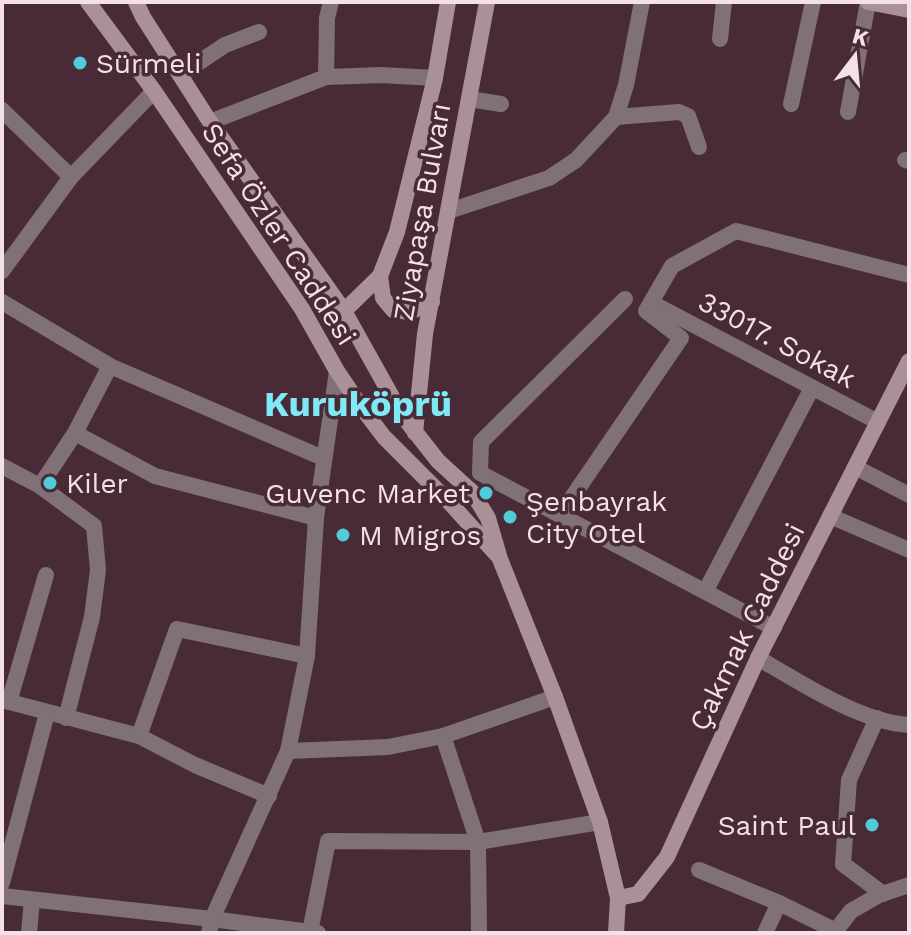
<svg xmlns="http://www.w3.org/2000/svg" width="911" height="935" font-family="'Work Sans',sans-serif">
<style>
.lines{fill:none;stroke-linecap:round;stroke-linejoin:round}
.street{stroke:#807176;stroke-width:16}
.secondary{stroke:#aa9199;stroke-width:16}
.poi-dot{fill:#52cbd9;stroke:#492b37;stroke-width:3}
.labels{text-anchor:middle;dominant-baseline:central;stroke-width:7;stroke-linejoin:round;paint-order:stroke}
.poi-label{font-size:28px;fill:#f4e0e7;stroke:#492b37;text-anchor:start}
.street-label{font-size:28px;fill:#f4e0e7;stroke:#492b37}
.district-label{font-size:36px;font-weight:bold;fill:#7fe9f6;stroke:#492b37}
</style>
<rect width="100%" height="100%" fill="#492b37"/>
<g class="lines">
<g class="street">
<polyline points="720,39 724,2"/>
<polyline points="180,75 225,45 259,32"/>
<polyline points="326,77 381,75 435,78"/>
<polyline points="469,99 501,104"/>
<polyline points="791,104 813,2"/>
<polyline points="2,110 71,177"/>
<polyline points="848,112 868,2"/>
<polyline points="616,117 679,112 688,116 699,147"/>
<polyline points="210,122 326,77 327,18 331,2"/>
<polyline points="905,160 909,161"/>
<polyline points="449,211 549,178 576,160 616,117 626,85 642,2"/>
<polyline points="2,271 71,177 154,91"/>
<polyline points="625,299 481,442 480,473 774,628"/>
<polyline points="2,302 110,366 323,458"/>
<polyline points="652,303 878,422"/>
<polyline points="75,433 155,476 316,518"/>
<polyline points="2,466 40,486 94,526 98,570 92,617 66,718"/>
<polyline points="855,467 909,495"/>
<polyline points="40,486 75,433 110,366"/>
<polyline points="560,515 681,338 646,311 672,266 736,231 909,275"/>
<polyline points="830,516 909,550"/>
<polyline points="706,590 812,388"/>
<path d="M758,658C799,682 862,723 909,725"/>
<polyline points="2,700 139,736 195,765 269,796"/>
<polyline points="9,702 46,575"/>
<polyline points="877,718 849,780 843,864 883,894"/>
<polyline points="139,736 177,629 307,656"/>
<polyline points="443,736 478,842 479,933"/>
<polyline points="288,751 388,747 443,736 555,697"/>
<polyline points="699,870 779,903 836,931"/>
<polyline points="2,883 47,713"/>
<polyline points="2,896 212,919 318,933"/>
<polyline points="310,932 328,841 478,842 600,822"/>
<polyline points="29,933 32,900"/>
<polyline points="209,933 212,919 288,751 307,656 316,518 337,371"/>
<polyline points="765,933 779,903"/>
<polyline points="834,933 851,911 879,895 909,885"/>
</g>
<g class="secondary">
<polyline points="88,2 154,91 302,309 337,371 362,408 384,437 450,503 497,555"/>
<polyline points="136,2 143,17 210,122 344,311 402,415 438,461 472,492 488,518 500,559 555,697 600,822 618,898 616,933"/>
<polyline points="868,2 909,10"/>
<polyline points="380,276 383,298 393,310 410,312 432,302"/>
<polyline points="344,311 380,276 397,232 435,78 448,2"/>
<polyline points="415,433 425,334 487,2"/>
<polyline points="618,898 638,894 667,857 758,658 909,361"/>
</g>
</g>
<g class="poi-dot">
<circle cx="80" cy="63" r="8"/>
<circle cx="50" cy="483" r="8"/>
<circle cx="486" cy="493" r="8"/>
<circle cx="510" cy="517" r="8"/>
<circle cx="343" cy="535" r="8"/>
<circle cx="872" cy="825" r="8"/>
</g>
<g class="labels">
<g class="poi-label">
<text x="96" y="63">Sürmeli</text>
<text x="66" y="483">Kiler</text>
<text x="470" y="493" text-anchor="end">Guvenc Market</text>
<text x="526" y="501">Şenbayrak<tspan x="526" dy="32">City Otel</tspan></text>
<text x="359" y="535">M Migros</text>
<text x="856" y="825" text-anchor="end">Saint Paul</text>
</g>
<g class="street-label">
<text transform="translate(422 212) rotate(-80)">Ziyapaşa Bulvarı</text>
<text transform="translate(279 234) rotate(57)">Sefa Özler Caddesi</text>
<text transform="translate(777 340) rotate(28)">33017. Sokak</text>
<text transform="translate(747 627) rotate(-64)">Çakmak Caddesi</text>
</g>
<g class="district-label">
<text x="358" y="404">Kuruköprü</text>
</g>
</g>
<rect width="911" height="935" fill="none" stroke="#f4e0e7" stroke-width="8"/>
<g transform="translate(855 56) rotate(16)" stroke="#492b37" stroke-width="6" paint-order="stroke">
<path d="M0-6L14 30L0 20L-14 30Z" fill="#f4e0e7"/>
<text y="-12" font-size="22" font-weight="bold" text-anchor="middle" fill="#f4e0e7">K</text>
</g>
</svg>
